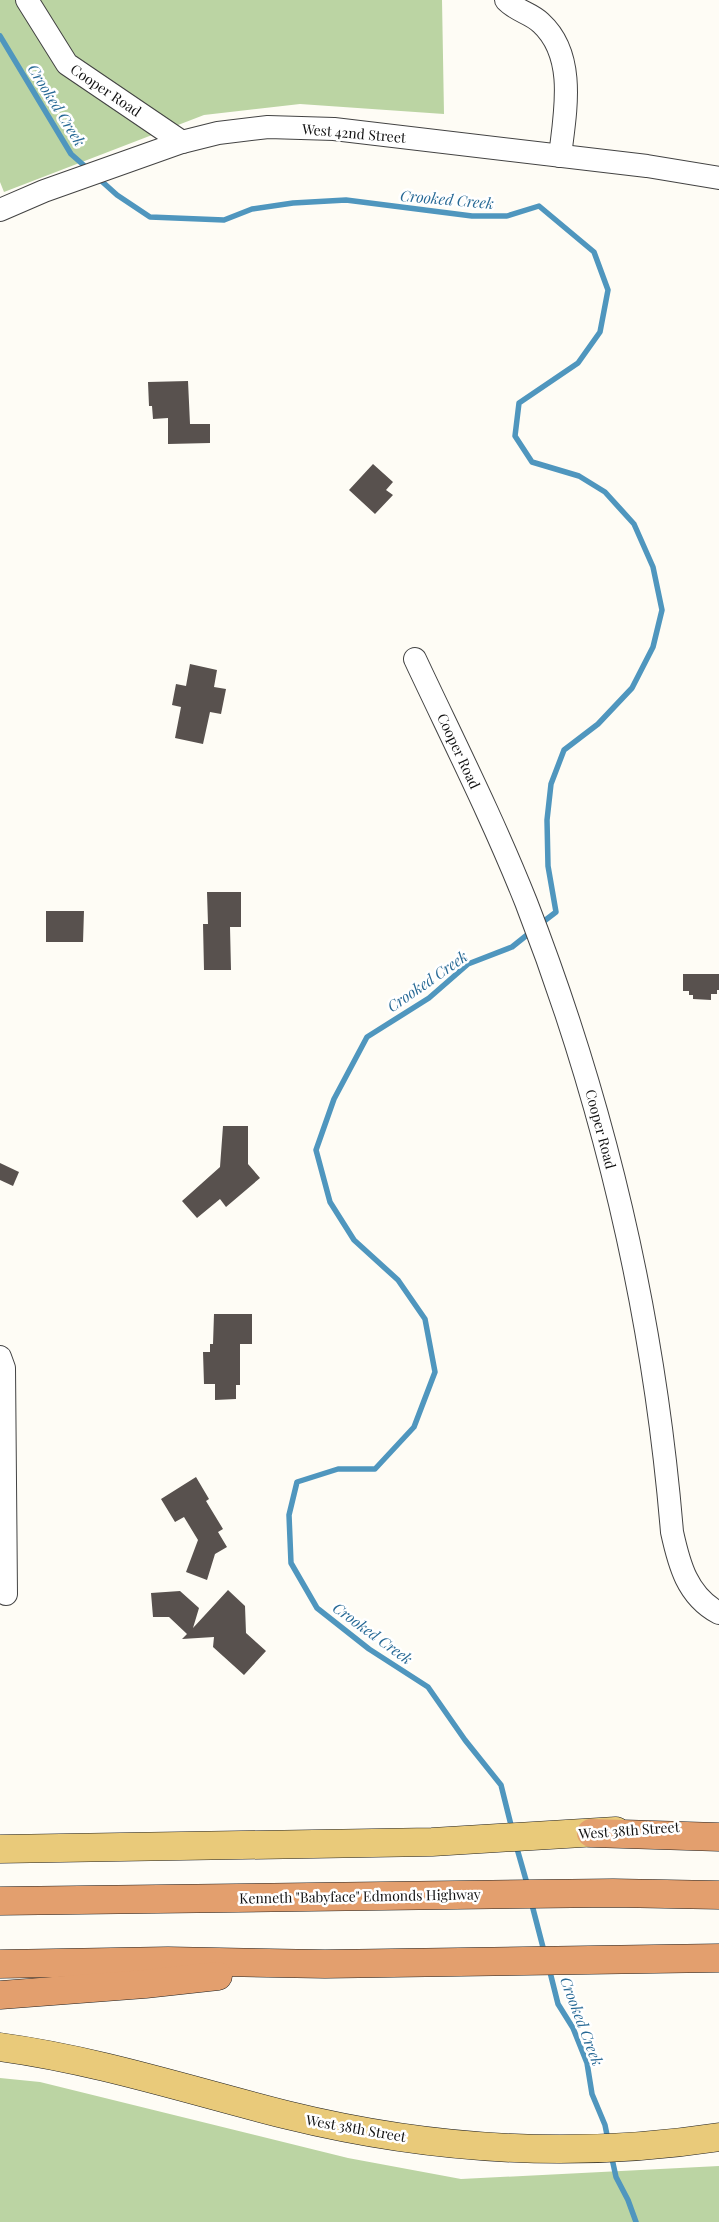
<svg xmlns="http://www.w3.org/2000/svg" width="719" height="2222" font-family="'Playfair Display',serif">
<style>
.forest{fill:#bbd4a3}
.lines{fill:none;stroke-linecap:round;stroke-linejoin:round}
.stream{stroke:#4f96be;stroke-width:5.5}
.building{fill:#58514e}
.minor-casing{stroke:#434343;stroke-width:24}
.major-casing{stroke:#212121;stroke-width:29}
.highway-casing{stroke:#212121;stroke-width:29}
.minor{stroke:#fff;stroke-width:22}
.major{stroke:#e9ca7a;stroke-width:28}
.highway{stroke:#e39f6e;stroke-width:28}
.labels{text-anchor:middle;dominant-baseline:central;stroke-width:5;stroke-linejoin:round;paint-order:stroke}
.street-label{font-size:14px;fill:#101010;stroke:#fff}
.water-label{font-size:15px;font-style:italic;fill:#276995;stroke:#fff}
</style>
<rect width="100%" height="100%" fill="#fefcf5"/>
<g class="forest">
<polygon points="0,0 442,0 444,114 300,104 204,115 4,192 0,182"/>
<polygon points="0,2078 40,2082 348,2158 461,2179 719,2166 719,2222 0,2222"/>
</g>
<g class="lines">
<g class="stream">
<polyline points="0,36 71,154 88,169"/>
<polyline points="97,177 117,195 150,217 224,220 252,209 293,203 346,200 472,216 507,216 539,206 594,252 608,290 600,332 578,363 519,403 515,436 532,462 579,476 605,492 634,524 653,567 662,610 653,647 632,688 598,724 564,750 551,784 547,820 548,866 556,912 539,925"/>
<polyline points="512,1829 501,1785 465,1740 428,1687 369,1649 317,1608 291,1563 289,1515 297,1482 338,1469 375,1469 414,1427 435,1372 425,1319 398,1280 354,1240 330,1202 316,1150 334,1099 367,1037 429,998 468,964 512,947 532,931"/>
<polyline points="516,1845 528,1887"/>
<polyline points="531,1901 545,1955"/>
<polyline points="549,1968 558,2004 573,2028 587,2063 592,2094 605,2125 608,2140"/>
<polyline points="611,2154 616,2177 628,2200 636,2222"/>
</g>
</g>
<g class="building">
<polygon points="188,381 190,424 210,424 210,443 168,444 168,418 153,419 152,406 149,406 148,382"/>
<polygon points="373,464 393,482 386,490 393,495 375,514 349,490"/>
<polygon points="190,664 217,670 214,687 226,689 221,714 210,712 203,744 175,738 181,707 172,705 176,684 186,686"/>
<polygon points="207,892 241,892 241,927 230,927 231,970 204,970 203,924 208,924"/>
<polygon points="46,911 84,911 83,942 46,942"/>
<polygon points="683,974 719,974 719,990 717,990 717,994 711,994 711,1000 693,999 693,995 689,995 689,991 683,991"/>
<polygon points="223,1126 248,1126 248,1164 260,1178 226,1207 220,1199 197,1218 182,1201 220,1167"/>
<polygon points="0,1163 19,1172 13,1186 0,1180"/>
<polygon points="214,1314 252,1314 252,1344 240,1344 240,1385 236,1385 236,1399 215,1400 215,1384 204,1384 203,1352 210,1352 210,1344 213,1344"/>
<polygon points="196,1477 209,1499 206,1501 223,1529 218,1532 227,1547 215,1554 207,1580 186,1572 198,1540 184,1517 175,1522 161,1499"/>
<polygon points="228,1590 245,1606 246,1633 266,1651 244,1675 213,1647 214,1637 182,1639 187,1634 169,1617 153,1617 151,1593 180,1591 199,1608 193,1628"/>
</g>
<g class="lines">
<g class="minor-casing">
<g id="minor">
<polyline points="27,0 67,64 182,142"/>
<path d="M506,0C516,11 531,13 541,23C577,56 565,113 560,156"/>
<polyline points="0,210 44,191 182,142 218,133 268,127 334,129 647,166 719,178"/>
<path d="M415,659C453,740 493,819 526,902C605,1105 654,1315 672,1532C679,1564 687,1596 719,1613"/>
<polyline points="0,1357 4,1368 6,1594"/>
</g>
</g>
<g class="major-casing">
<g id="major">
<polyline points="0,1849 432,1842 616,1831"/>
<path d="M0,2047C97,2060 192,2091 287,2115C429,2150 575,2159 719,2137"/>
</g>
</g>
<g class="highway-casing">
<g id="highway">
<polyline points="591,1833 719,1837"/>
<polyline points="0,1901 613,1893 719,1895"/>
<polyline points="0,1964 168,1961 325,1964 719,1958"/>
<polyline points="0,1995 145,1984 218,1976"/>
</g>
</g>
<use href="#minor" class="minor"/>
<use href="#major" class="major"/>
<use href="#highway" class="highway"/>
</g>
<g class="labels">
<g class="street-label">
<text transform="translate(106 90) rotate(34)">Cooper Road</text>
<text transform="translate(354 133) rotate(5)">West 42nd Street</text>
<text transform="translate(459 751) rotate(65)">Cooper Road</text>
<text transform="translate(601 1129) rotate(75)">Cooper Road</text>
<text transform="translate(629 1830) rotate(-4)">West 38th Street</text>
<text transform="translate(360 1896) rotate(-1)">Kenneth "Babyface" Edmonds Highway</text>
<text transform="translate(356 2128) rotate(10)">West 38th Street</text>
</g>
<g class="water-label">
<text transform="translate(57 105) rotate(58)">Crooked Creek</text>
<text transform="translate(447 199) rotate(5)">Crooked Creek</text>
<text transform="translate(427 981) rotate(-35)">Crooked Creek</text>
<text transform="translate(373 1633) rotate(36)">Crooked Creek</text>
<text transform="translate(582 2021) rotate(69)">Crooked Creek</text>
</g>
</g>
</svg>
